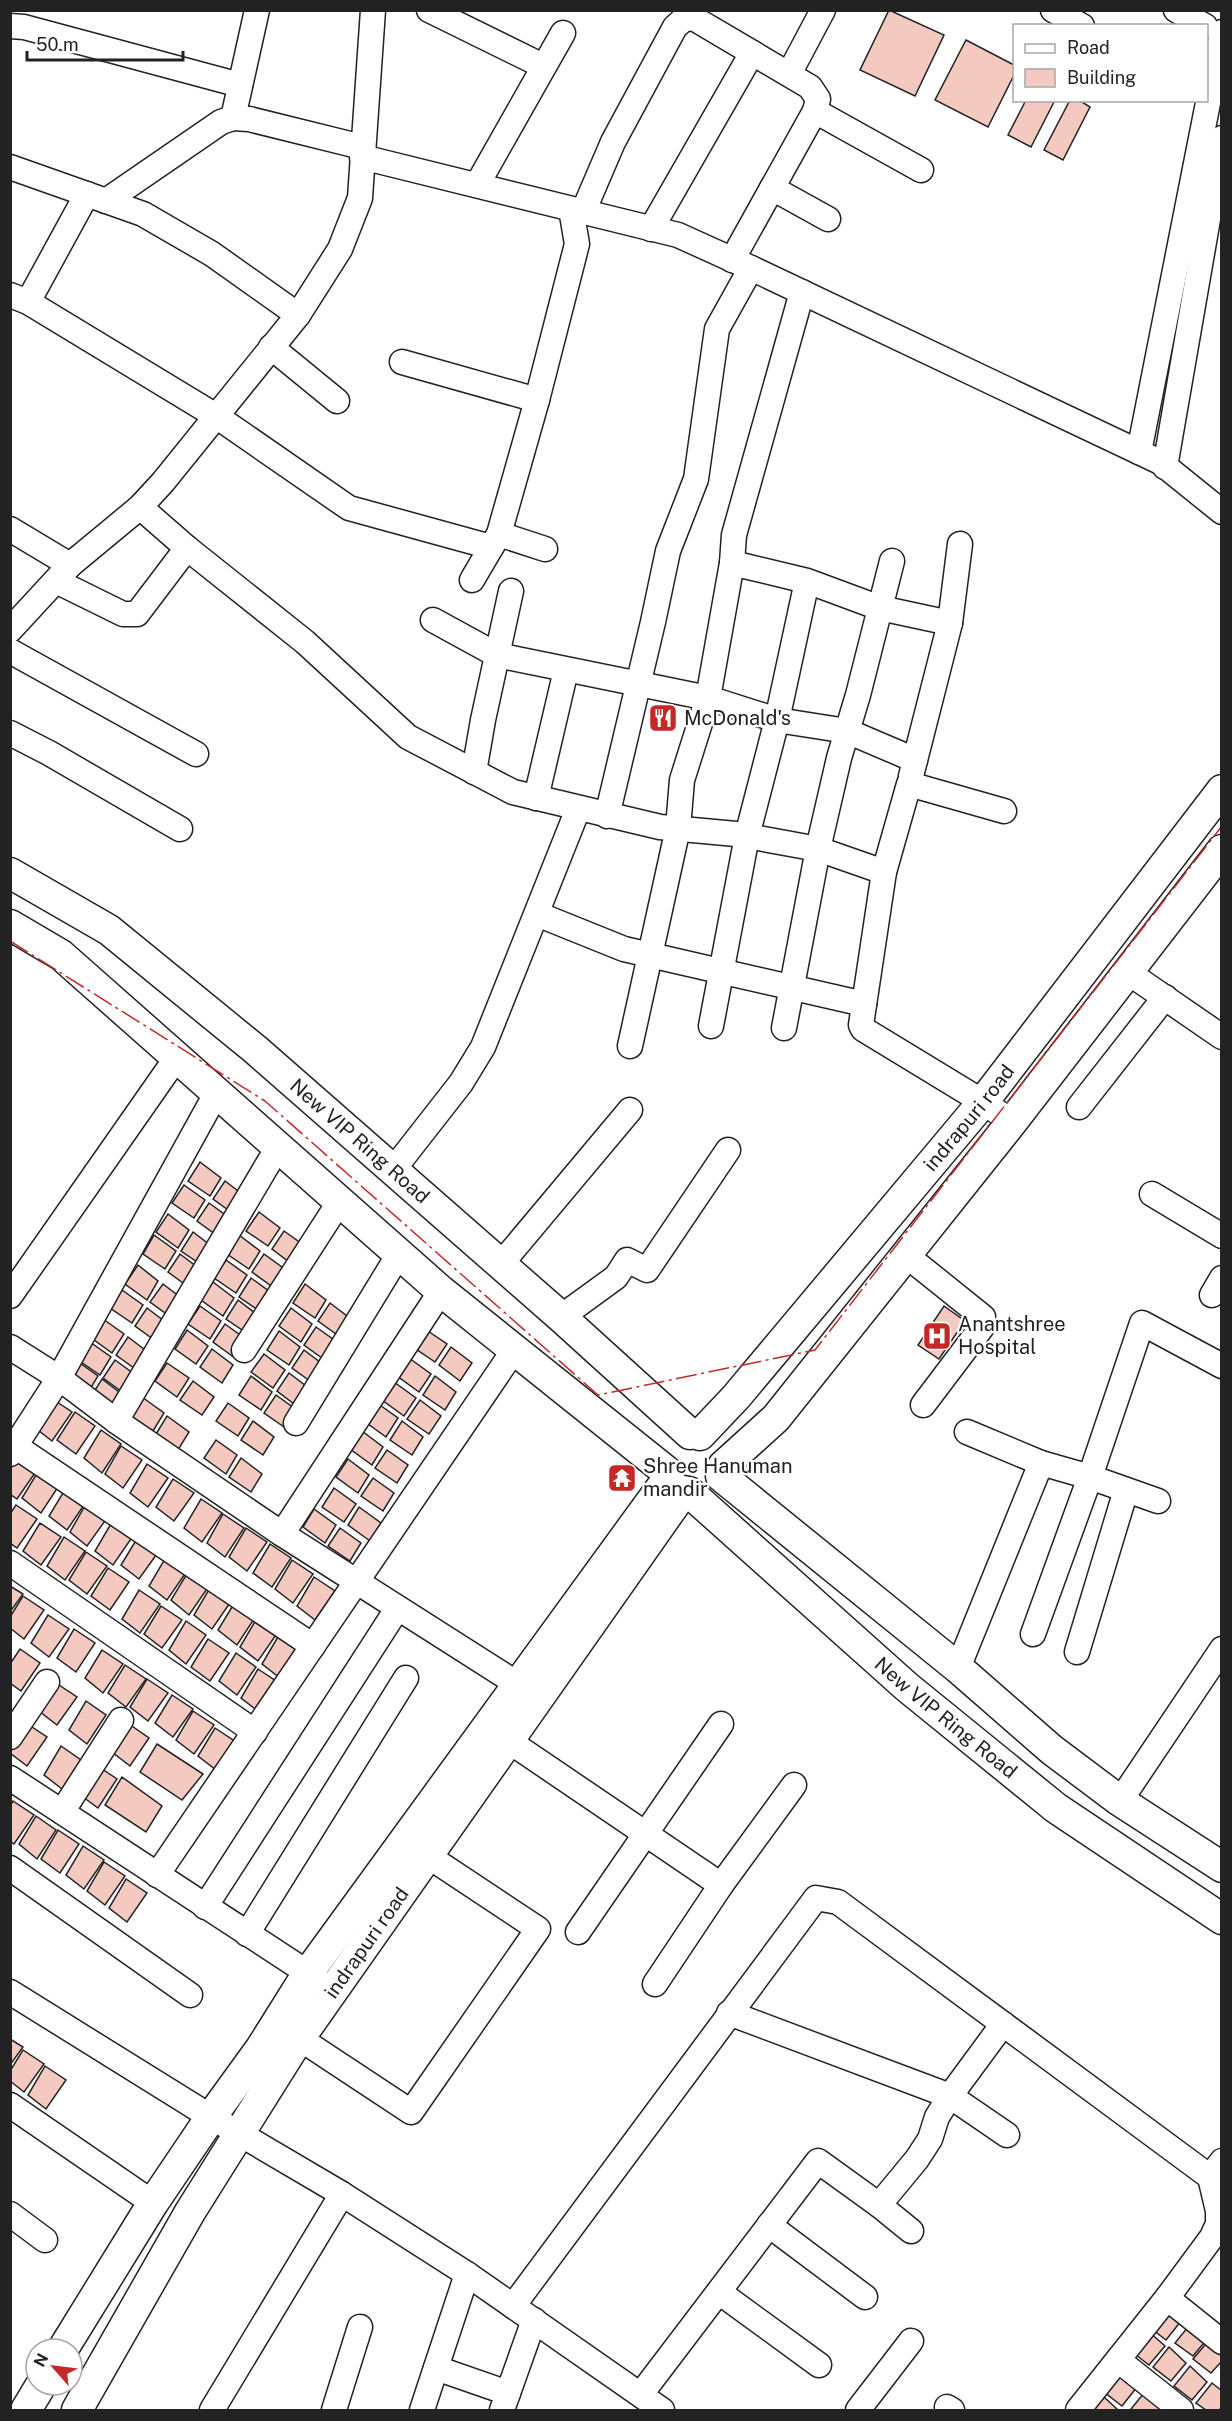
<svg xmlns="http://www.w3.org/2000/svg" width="1232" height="2421" font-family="'Public Sans',sans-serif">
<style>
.building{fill:#f3c9c0;stroke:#222;stroke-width:1.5}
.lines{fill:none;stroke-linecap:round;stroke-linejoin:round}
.minor-casing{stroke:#222;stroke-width:27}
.major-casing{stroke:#222;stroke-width:33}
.minor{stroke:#fff;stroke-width:24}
.major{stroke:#fff;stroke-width:30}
.power{stroke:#c62828;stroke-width:1.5;stroke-dasharray:21 4.5 3 4.5;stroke-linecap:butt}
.labels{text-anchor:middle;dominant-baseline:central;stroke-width:4.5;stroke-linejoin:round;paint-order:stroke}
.poi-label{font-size:20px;fill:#222;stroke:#fff;text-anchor:start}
.street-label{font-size:20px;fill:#222;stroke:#fff}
</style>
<rect width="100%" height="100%" fill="#fff"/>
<g class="building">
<polygon points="889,10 944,35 915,96 860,70"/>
<polygon points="966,40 1014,65 1014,75 988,127 935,100"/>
<polygon points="1026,100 1055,100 1031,147 1008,135"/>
<polygon points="1070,100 1079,100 1090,107 1063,160 1044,150"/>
<polygon points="200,1162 221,1178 210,1196 188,1181"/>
<polygon points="225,1181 246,1197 235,1215 213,1199"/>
<polygon points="184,1185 205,1200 194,1218 172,1203"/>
<polygon points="209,1203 231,1219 219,1237 197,1221"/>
<polygon points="259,1212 280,1228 268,1246 246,1231"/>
<polygon points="168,1214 189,1230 178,1248 156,1232"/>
<polygon points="284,1231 305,1246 293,1265 272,1249"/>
<polygon points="193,1232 214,1248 203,1266 181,1251"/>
<polygon points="154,1235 176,1251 165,1269 143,1254"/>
<polygon points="239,1235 260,1251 249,1269 227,1254"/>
<polygon points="180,1254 201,1270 190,1288 168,1272"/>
<polygon points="264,1254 286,1270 274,1288 252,1272"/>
<polygon points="226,1260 247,1275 236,1293 214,1278"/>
<polygon points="138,1265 158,1281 147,1300 125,1284"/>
<polygon points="251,1278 273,1294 261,1312 239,1297"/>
<polygon points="213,1282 234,1298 223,1316 201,1300"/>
<polygon points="163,1284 184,1300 172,1318 150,1302"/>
<polygon points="305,1284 326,1300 315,1318 293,1303"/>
<polygon points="122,1290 143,1305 132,1323 110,1308"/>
<polygon points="238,1300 259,1316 248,1334 226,1319"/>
<polygon points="330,1303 351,1319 340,1337 318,1321"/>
<polygon points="200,1306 221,1321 210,1339 188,1324"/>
<polygon points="944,1306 965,1321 939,1359 918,1345"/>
<polygon points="147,1308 168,1324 157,1342 135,1326"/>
<polygon points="291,1308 312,1324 301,1342 279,1326"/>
<polygon points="103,1319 124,1334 112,1353 90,1337"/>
<polygon points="225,1324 247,1340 235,1358 213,1342"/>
<polygon points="316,1327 337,1342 326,1361 304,1345"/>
<polygon points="425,1329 447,1344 435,1362 413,1347"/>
<polygon points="187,1330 208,1346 196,1364 175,1349"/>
<polygon points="279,1331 300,1347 289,1365 267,1350"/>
<polygon points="128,1337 149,1353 138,1371 116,1355"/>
<polygon points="90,1342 111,1357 100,1375 78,1360"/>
<polygon points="451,1347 472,1363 460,1381 439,1365"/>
<polygon points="212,1349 233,1365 222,1383 200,1367"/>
<polygon points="304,1350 325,1366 314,1384 292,1368"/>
<polygon points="264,1354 285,1370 273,1388 251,1372"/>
<polygon points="409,1358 431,1374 419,1392 397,1376"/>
<polygon points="115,1360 137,1376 125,1394 103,1378"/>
<polygon points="77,1361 98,1376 87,1394 65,1379"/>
<polygon points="167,1363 189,1378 177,1397 155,1381"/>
<polygon points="289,1373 310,1389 298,1407 277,1391"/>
<polygon points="251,1376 272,1392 261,1410 239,1395"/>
<polygon points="435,1376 456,1392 445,1410 423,1395"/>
<polygon points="102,1379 123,1395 112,1413 90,1398"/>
<polygon points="193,1381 214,1397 202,1415 180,1400"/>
<polygon points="394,1382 416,1398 404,1416 382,1400"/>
<polygon points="276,1395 298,1411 287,1429 264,1413"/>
<polygon points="142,1397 164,1413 153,1431 130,1416"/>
<polygon points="51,1398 72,1412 52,1441 34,1427"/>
<polygon points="420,1400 441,1416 429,1434 407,1419"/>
<polygon points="228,1403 249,1418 238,1436 216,1421"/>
<polygon points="377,1403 398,1418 386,1437 364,1421"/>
<polygon points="75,1412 95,1426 76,1454 57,1440"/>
<polygon points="167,1416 189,1432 178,1450 156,1434"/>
<polygon points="253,1421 274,1437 263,1455 241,1440"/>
<polygon points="402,1421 423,1437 412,1455 390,1440"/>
<polygon points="101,1430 121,1444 102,1473 84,1458"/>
<polygon points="362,1431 383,1447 372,1465 350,1449"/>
<polygon points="216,1440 237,1455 226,1474 204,1458"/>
<polygon points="121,1446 142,1460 123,1488 105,1474"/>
<polygon points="387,1450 408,1465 397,1483 375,1468"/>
<polygon points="16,1456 37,1470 17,1499 10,1494 10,1465"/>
<polygon points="241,1458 262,1474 251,1492 229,1477"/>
<polygon points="348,1459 369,1475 358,1493 336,1477"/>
<polygon points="147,1464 168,1478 148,1507 130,1493"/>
<polygon points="39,1470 60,1484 41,1513 22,1498"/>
<polygon points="373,1478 394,1493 383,1511 361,1496"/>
<polygon points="173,1479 194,1493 174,1521 156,1507"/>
<polygon points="66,1488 86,1502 67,1530 49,1516"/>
<polygon points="334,1488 356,1504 344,1522 322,1507"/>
<polygon points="201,1499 222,1513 202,1542 184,1528"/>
<polygon points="86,1504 107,1518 87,1546 70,1532"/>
<polygon points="16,1505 37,1519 17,1548 10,1543 10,1514"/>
<polygon points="359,1507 381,1523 370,1541 348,1525"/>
<polygon points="314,1509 336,1525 325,1543 303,1527"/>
<polygon points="223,1514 244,1528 225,1557 207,1543"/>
<polygon points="112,1522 133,1536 113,1565 95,1551"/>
<polygon points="40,1523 61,1537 41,1565 23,1551"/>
<polygon points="246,1528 267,1542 247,1571 229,1557"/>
<polygon points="340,1528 361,1543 350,1561 328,1546"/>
<polygon points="64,1537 85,1551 65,1580 47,1566"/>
<polygon points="138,1537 159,1551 139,1579 121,1565"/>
<polygon points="270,1544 291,1558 272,1587 253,1573"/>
<polygon points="86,1552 107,1566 87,1594 69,1580"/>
<polygon points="166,1557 187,1571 167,1600 149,1586"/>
<polygon points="292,1560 313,1574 293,1603 275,1589"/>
<polygon points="108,1568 129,1582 110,1610 91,1596"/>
<polygon points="188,1572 209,1586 189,1615 171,1600"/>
<polygon points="314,1577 335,1591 315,1620 297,1606"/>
<polygon points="10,1586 23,1594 10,1612"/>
<polygon points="211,1586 232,1600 212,1629 194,1615"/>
<polygon points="139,1590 160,1604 140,1633 122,1619"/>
<polygon points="23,1596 44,1610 24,1639 10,1628 10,1617"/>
<polygon points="235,1602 256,1616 237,1645 218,1630"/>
<polygon points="161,1606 182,1620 162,1648 144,1634"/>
<polygon points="48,1615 69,1629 49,1657 31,1643"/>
<polygon points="257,1618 278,1632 258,1661 240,1647"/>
<polygon points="186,1621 206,1635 186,1664 169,1650"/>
<polygon points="74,1629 95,1643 76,1672 57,1658"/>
<polygon points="279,1635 300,1649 280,1678 262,1664"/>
<polygon points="208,1639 229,1653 210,1681 191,1667"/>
<polygon points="20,1649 40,1663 21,1691 10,1683 10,1664"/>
<polygon points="102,1650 123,1664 103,1693 85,1678"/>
<polygon points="236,1653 256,1667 237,1695 219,1681"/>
<polygon points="125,1665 146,1679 126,1707 108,1693"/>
<polygon points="258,1669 279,1683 259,1712 241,1698"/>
<polygon points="147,1679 168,1693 148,1721 130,1707"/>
<polygon points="56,1683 77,1697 57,1725 39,1711"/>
<polygon points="172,1695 193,1709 173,1737 155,1723"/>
<polygon points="86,1701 106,1715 87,1744 69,1730"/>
<polygon points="193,1711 214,1725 194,1754 176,1740"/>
<polygon points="26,1723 47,1737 27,1766 10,1753"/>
<polygon points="129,1724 149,1738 130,1766 112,1752"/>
<polygon points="215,1728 236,1742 216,1770 198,1756"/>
<polygon points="157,1744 203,1774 182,1800 140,1772"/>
<polygon points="61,1746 81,1760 62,1789 44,1775"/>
<polygon points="96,1765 117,1779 98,1808 79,1794"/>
<polygon points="122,1777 162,1806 146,1832 105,1805"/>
<polygon points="13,1801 34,1815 14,1844 10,1841 10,1806"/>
<polygon points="36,1816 56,1830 37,1859 19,1844"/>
<polygon points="58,1830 79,1844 60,1873 41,1859"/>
<polygon points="83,1846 104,1860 84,1889 66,1875"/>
<polygon points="104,1862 125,1876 105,1905 87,1891"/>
<polygon points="126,1879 147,1893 127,1922 109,1908"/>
<polygon points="10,2039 23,2047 10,2065"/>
<polygon points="23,2050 44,2064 24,2092 10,2081 10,2071"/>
<polygon points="45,2066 66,2080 46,2109 28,2095"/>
<polygon points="1164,2306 1181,2321 1166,2340 1148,2326"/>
<polygon points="1192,2322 1208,2338 1193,2356 1175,2343"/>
<polygon points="1148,2331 1165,2346 1149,2365 1131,2351"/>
<polygon points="1210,2339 1222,2350 1222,2361 1211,2373 1193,2359"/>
<polygon points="1169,2347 1186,2363 1171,2381 1153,2367"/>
<polygon points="1190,2366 1207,2382 1192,2400 1174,2386"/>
<polygon points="1120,2372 1137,2387 1122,2406 1104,2392"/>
<polygon points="1212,2383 1222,2391 1222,2407 1219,2410 1206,2410 1196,2403"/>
<polygon points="1148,2388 1164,2404 1159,2410 1133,2410 1131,2409"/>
<polygon points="1104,2397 1118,2410 1092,2410"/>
</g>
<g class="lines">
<g class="minor-casing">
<g id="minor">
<polyline points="429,10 543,66"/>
<polyline points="1053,10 1082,26"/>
<polyline points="1176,10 1205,26"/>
<polyline points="10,26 24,27 240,85"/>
<polyline points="789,74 823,10"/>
<polyline points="233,118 257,10"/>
<polyline points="362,157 678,235 751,268 1160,462 1222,512"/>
<polyline points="10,167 143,214 212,254 298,315"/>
<polyline points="477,185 563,33"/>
<polyline points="772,188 828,219"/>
<polyline points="106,201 221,122 233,118 249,119 362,147"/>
<polyline points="583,212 613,142 675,27 685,18 695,19 810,87 818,99 815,111"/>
<polyline points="651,229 752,53"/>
<polyline points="732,260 815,111 921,170"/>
<polyline points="10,295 28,302 87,194"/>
<polyline points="28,302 216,416 349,508 491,547"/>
<polyline points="271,347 337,401"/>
<polyline points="402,362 537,400"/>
<polyline points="1139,452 1222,32"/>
<polyline points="1165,467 1222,138"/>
<polyline points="140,507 187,548 305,642 408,737 513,792 660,827 736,834 818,849 884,872 909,784 1004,811"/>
<polyline points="10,529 70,565"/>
<polyline points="499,534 545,549"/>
<polyline points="732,563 734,535 802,292"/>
<polyline points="472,580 499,534 537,400 577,244 571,209"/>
<polyline points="56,581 123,614 137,614 187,548"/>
<polyline points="807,581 777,720 708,698 732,563 807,581 880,608 950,623"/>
<polyline points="433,620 497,655 708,698 682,780 678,828 630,1046"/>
<polyline points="10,630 70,565 140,507 163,482 298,315 340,249 360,198 373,10"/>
<polyline points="10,651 196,754"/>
<polyline points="10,733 49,753 180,829"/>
<polyline points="474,772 483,720 511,591"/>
<polyline points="911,776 950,623 960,544"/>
<polyline points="536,798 566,670"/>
<polyline points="607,816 653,622 668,551 696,479 717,329 751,268"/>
<polyline points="884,872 861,1025 863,1029 983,1102 1012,1122"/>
<polyline points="537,914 624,949 864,1004"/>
<polyline points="1126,971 1222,1037"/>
<polyline points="711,1026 747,836 777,720 847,731 915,760"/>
<polyline points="784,1028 818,849 839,758 858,695 892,561"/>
<polyline points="1079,1107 1165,997"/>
<polyline points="393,1170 461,1083 483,1047 578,809"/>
<polyline points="1152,1194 1222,1236"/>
<polyline points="907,1256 983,1317 982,1327 923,1405"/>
<polyline points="501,1264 630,1110"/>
<polyline points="1212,1295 1222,1278"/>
<polyline points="10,1296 177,1057"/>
<polyline points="561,1317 616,1277 627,1260 647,1270 728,1150"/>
<polyline points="10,1347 59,1378 116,1421 282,1534 533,1694"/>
<polyline points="244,1350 340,1201"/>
<polyline points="116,1421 278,1147"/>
<polyline points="296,1423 399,1254"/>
<polyline points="967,1432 1041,1463"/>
<polyline points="15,1446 313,1646"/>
<polyline points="10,1454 59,1378 217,1092"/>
<polyline points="282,1534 441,1291"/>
<polyline points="10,1563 255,1732"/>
<polyline points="1033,1634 1090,1477 1158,1501"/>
<polyline points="1077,1652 1126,1490"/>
<polyline points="958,1668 1041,1463 1090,1477 1142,1323 1222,1366"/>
<polyline points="494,1731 721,1885 655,1984"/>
<polyline points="10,1737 47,1682"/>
<polyline points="10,1778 308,1973 321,1983"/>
<polyline points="1120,1801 1222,1649"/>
<polyline points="62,1812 121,1720"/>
<polyline points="10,1868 190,1995"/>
<polyline points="157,1875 514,1350"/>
<polyline points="721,1885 794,1785"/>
<polyline points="205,1907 397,1609"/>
<polyline points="578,1932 721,1724"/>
<polyline points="247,1934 406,1678"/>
<polyline points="10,1992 211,2117 342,2194 467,2274 662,2410"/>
<polyline points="729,2013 950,2096 1007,2135"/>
<polyline points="299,2038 411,2112 538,1929 428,1856"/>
<polyline points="10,2105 153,2203"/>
<polyline points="879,2205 911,2231"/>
<polyline points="10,2214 45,2240"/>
<polyline points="769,2225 865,2297"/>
<polyline points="719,2292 819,2365"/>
<polyline points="1167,2298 1222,2342"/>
<polyline points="513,2306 816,1898 838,1902 1210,2177 1222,2161"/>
<polyline points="1118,2360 1181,2410"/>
<polyline points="436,2368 508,2393"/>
<polyline points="641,2394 818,2161 879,2205 917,2159 930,2139 937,2117 950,2096 1003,2024"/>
<polyline points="947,2407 952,2410"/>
<polyline points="212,2410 342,2194"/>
<polyline points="334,2410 360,2327"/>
<polyline points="422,2410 467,2274"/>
<polyline points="502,2410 534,2320"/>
<polyline points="858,2410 911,2341"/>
<polyline points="1078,2410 1167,2298 1212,2237 1218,2224 1218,2211 1210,2177"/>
</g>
</g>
<g class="major-casing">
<g id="major">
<path id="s1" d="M10,873L109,930L256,1050L561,1317L690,1434"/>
<polyline points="10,925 61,955 441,1291 666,1471"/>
<path id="s2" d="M700,1435L736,1397L983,1102L1222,790"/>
<polyline points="723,1466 776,1418 1012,1122 1222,850"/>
<polyline points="721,1476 958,1668 1052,1750 1120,1801 1222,1867"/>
<path id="s3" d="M689,1492L907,1687L1056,1808L1222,1919"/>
<polyline points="63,2349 153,2203 211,2117 261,2048 308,1973 669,1477"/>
<polyline points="26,2410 41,2385"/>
<path id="s4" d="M77,2410L190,2212L296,2043L684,1491"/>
</g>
</g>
<use href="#minor" class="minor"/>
<use href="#major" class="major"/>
<polyline class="power" points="10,941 265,1101 598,1395 815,1350 1222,826"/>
</g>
<defs>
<g id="restaurant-square" transform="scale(1.5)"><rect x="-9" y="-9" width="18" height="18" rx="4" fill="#c62828" stroke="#fff"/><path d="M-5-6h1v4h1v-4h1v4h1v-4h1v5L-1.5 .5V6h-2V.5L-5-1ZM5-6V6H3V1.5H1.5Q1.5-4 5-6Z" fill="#fff"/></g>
<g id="hospital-square" transform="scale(1.5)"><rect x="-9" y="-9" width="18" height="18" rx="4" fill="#c62828" stroke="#fff"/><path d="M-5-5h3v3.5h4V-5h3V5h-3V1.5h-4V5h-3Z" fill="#fff"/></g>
<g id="temple-square" transform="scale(1.5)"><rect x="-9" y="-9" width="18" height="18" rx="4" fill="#c62828" stroke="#fff"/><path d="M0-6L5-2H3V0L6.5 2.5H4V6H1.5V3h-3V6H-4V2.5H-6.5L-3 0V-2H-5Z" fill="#fff"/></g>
</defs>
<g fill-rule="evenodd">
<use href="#restaurant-square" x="663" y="718"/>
<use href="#hospital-square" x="937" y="1336"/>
<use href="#temple-square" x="622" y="1478"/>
</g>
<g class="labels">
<g class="poi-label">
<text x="684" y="718">McDonald's</text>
<text x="958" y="1324">Anantshree<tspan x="958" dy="23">Hospital</tspan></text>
<text x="643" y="1466">Shree Hanuman<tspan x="643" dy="23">mandir</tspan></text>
</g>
<g class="street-label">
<text stroke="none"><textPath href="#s2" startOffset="416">indrapuri road</textPath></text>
<text stroke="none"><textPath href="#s1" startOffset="442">New VIP Ring Road</textPath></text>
<text stroke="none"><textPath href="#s3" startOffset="342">New VIP Ring Road</textPath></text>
<text stroke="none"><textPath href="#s4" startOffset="550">indrapuri road</textPath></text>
</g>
</g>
<rect width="1232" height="2421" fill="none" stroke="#222222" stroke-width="24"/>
<rect x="1013" y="24" width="195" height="78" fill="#ffffff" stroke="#a7a7a7" stroke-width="1.5"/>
<rect x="1025" y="44" width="30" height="9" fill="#ffffff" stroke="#a7a7a7" stroke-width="1.5"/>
<text x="1067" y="54" font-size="18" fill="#222222">Road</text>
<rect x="1025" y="69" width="30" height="18" fill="#f3c9c0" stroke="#a7a7a7" stroke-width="1.5"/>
<text x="1067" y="84" font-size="18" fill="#222222">Building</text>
<g transform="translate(54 2367) rotate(298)"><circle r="28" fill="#ffffff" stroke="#a7a7a7" stroke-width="1.5"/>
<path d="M0-4.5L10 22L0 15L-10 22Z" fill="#c62828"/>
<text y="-9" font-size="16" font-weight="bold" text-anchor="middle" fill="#222222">N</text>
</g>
<path d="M27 51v9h156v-9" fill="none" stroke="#222222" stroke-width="3"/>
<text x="36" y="51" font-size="18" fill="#222222" stroke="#ffffff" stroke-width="4.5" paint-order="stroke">50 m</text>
</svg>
